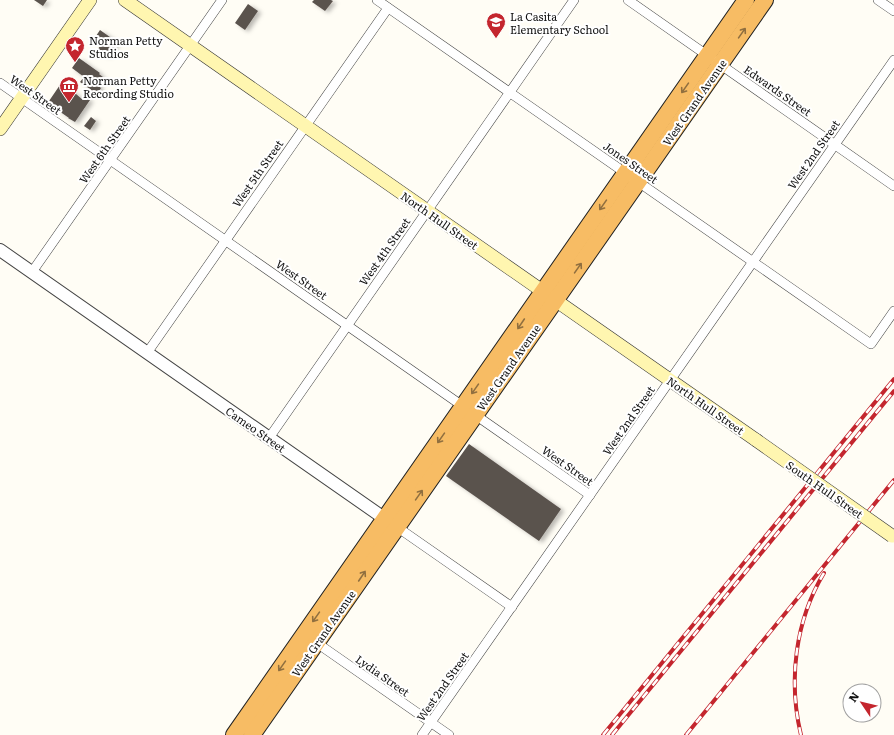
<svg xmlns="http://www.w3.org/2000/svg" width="894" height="735" font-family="Literata,serif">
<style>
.building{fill:#5a524d;filter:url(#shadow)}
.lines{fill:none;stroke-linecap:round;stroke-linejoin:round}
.minor-casing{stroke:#444;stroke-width:10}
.tertiary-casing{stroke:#444;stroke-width:14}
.secondary-casing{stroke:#333;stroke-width:14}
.trunk-casing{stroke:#222;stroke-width:18}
.minor{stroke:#fff;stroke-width:9}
.tertiary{stroke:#fff;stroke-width:12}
.secondary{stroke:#fff6b0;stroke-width:13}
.trunk{stroke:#f7bc64;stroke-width:16}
.rail-casing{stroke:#c4262e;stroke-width:4}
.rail{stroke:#fff;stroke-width:2.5;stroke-dasharray:8;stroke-linecap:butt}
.secondary-bridge-casing{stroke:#333;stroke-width:14;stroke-linecap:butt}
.secondary-bridge{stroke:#fff6b0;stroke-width:13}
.oneway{stroke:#906f3f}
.labels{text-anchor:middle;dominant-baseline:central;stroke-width:4;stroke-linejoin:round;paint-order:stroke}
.poi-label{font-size:11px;fill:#111;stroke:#fff;text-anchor:start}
.street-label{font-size:11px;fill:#111;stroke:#fff}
</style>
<defs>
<filter id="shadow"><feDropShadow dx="3.5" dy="2" stdDeviation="2" flood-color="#0004"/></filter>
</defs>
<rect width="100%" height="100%" fill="#fffdf5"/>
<g class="building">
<polygon points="34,0 47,0 43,6"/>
<polygon points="314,0 331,0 333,1 325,11 312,2"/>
<polygon points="248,4 258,11 245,30 235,23"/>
<polygon points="100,30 117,42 107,56 97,50 104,41 96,36"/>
<polygon points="79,58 100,73 99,74 103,77 97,85 101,88 97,94 80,82 84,77 72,68"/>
<polygon points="62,82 83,100 85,97 90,100 75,122 68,118 69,118 59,111 60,110 49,101"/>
<polygon points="91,117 96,121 90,130 84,126"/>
<polygon points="469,444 561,509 539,541 446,476"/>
</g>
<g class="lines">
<g class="minor-casing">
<g id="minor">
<polyline points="377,0 871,344 894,311"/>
<polyline points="628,0 894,186"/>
<polyline points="878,0 894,11"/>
<polyline points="0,83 590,495"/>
<polyline points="32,272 222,0"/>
<polyline points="147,353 388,8"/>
<polyline points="269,438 574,0"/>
<polyline points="397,527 512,607"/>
<polyline points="314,641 449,735"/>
<polyline points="422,735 894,60"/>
</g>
</g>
<g class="tertiary-casing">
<polyline id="tertiary" points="0,250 391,523"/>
</g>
<g class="secondary-casing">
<g id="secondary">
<polyline points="125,0 756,440"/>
<polyline points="0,129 90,0"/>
</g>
</g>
<g class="trunk-casing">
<g id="trunk">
<polyline points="234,735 746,0"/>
<polyline points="252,735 765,0"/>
</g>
</g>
<use href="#minor" class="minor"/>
<use href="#tertiary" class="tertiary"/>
<use href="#secondary" class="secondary"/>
<use href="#trunk" class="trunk"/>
<g class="rail-casing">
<g id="rail">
<polyline points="603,735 894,379"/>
<polyline points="612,735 894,391"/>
<polyline points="686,735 894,480"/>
<path d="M801,735C788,681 795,621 824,573"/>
</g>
</g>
<use href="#rail" class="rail"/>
<g class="secondary-bridge-casing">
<polyline id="secondary-bridge" points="756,440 892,536"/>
</g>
<use href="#secondary-bridge" class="secondary-bridge"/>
</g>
<defs><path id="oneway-shaft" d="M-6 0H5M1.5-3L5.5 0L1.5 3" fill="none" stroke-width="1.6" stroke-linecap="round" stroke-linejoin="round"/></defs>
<g class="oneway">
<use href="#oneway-shaft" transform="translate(742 33) rotate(-55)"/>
<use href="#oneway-shaft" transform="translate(685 88) rotate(125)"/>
<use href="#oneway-shaft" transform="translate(603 205) rotate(125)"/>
<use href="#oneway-shaft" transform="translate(578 268) rotate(-55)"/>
<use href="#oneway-shaft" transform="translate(521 324) rotate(124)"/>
<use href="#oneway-shaft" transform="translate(475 389) rotate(125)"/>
<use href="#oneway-shaft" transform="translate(441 438) rotate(125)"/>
<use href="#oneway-shaft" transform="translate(419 495) rotate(-55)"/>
<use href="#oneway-shaft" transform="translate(362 576) rotate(-56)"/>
<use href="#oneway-shaft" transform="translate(316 617) rotate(125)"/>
<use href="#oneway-shaft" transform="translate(282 666) rotate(125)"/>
</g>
<defs>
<g id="school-pin" transform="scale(1)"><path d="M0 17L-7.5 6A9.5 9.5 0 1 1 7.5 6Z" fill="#c4262e" stroke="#fff"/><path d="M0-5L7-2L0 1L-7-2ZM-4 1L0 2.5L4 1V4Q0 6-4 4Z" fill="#fff"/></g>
<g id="sight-pin" transform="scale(1)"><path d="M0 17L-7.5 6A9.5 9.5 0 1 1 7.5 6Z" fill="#c4262e" stroke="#fff"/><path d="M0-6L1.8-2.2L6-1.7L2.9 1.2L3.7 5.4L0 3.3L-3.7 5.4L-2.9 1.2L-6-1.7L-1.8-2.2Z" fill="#fff"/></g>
<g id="museum-pin" transform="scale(1)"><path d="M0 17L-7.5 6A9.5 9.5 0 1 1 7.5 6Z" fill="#c4262e" stroke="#fff"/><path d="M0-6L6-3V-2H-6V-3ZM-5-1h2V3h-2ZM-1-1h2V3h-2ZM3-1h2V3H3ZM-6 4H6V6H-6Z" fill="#fff"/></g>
</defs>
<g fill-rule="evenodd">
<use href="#school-pin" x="496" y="22"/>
<use href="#sight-pin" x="75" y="46"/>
<use href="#museum-pin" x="69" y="86"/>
</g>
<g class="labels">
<g class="poi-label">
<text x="510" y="16">La Casita<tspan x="510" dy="13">Elementary School</tspan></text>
<text x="89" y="40">Norman Petty<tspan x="89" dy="13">Studios</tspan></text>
<text x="83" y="80">Norman Petty<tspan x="83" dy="13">Recording Studio</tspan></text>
</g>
<g class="street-label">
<text transform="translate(778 90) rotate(35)">Edwards Street</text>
<text transform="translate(36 94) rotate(35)">West Street</text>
<text transform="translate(694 102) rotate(-55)">West Grand Avenue</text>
<text transform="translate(104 149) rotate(-55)">West 6th Street</text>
<text transform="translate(813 154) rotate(-55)">West 2nd Street</text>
<text transform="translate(631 162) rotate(35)">Jones Street</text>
<text transform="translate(257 173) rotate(-55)">West 5th Street</text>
<text transform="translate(440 220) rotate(35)">North Hull Street</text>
<text transform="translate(384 251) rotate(-55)">West 4th Street</text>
<text transform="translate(302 279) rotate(35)">West Street</text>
<text transform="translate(508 367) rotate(-55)">West Grand Avenue</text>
<text transform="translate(706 405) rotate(35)">North Hull Street</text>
<text transform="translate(628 420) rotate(-55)">West 2nd Street</text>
<text transform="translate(256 429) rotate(35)">Cameo Street</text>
<text transform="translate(568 465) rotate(35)">West Street</text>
<text transform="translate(825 489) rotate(35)">South Hull Street</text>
<text transform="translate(323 633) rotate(-55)">West Grand Avenue</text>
<text transform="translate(383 675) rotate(35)">Lydia Street</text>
<text transform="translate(442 686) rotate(-55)">West 2nd Street</text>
</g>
</g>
<g transform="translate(862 703) rotate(305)"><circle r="19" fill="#ffffff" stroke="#a0a0a0"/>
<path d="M0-3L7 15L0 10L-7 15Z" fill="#c4262e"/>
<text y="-6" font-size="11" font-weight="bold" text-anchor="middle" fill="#111111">N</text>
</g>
</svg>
